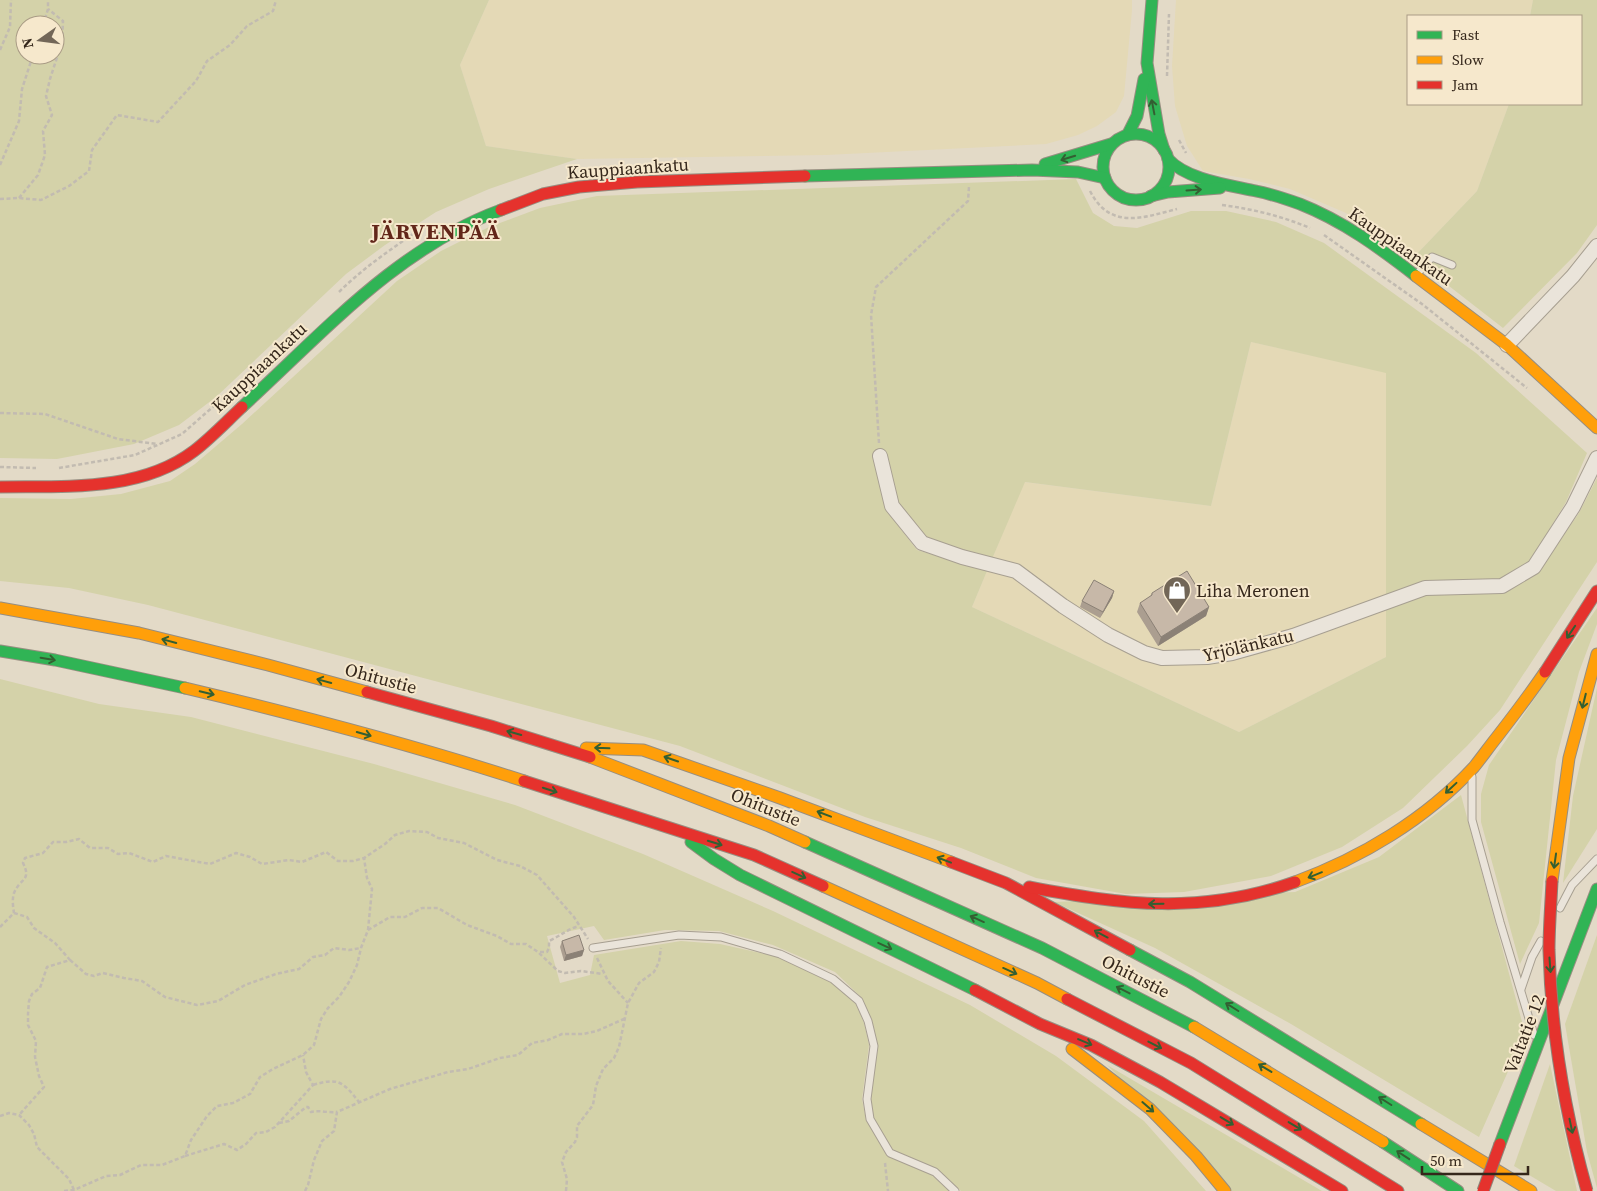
<svg xmlns="http://www.w3.org/2000/svg" width="1597" height="1191" font-family="'Source Serif 4',serif">
<style>
.farmland{fill:#e4d9b6}
.green{fill:#d4d2a9;fill-rule:evenodd}
.lines{fill:none;stroke-linecap:round;stroke-linejoin:round}
.lane-casing{stroke:#a79f91;stroke-width:9}
.street-casing{stroke:#a79f91;stroke-width:16}
.fast-casing{stroke:#978e81;stroke-width:13}
.slow-casing{stroke:#978e81;stroke-width:13}
.jam-casing{stroke:#978e81;stroke-width:13}
.path{stroke:#c2bbb1;stroke-width:2.5;stroke-dasharray:4 2.5;stroke-linecap:butt}
.lane{stroke:#eae4da;stroke-width:7}
.street{stroke:#eae4da;stroke-width:14}
.fast{stroke:#30b455;stroke-width:11}
.slow{stroke:#ff9f0a;stroke-width:11}
.jam{stroke:#e5322d;stroke-width:11}
.jam-bridge-casing{stroke:#8d8478;stroke-width:13;stroke-linecap:butt}
.jam-bridge{stroke:#e5322d;stroke-width:11}
.wall{fill:#ab9e90}
.shaded-wall{fill:#8b8176}
.building{fill:#c7b8a8;stroke:#8b8176}
.oneway{stroke:#335f32}
.labels{text-anchor:middle;dominant-baseline:central;stroke-width:4;stroke-linejoin:round;paint-order:stroke}
.street-label{font-size:18px;fill:#35271b;stroke:#f6e8cc}
.poi-label{font-size:18px;fill:#35271b;stroke:#f6e8cc;text-anchor:start}
.district-label{font-size:22px;font-weight:bold;letter-spacing:1px;fill:#622619;stroke:#f6e8cc}
</style>
<rect width="100%" height="100%" fill="#e3dac7"/>
<g class="farmland">
<polygon points="489,0 1132,0 1132,10 1124,96 1116,112 1097,126 1078,135 1046,144 826,155 577,159 486,146 460,65"/>
<polygon points="1176,0 1533,0 1530,16 1408,16 1408,104 1509,104 1477,191 1413,258 1346,213 1290,189 1249,179 1203,171 1187,146 1175,106 1172,66"/>
<polygon points="1251,342 1386,372 1386,657 1239,732 972,607 1024,482 1211,506"/>
</g>
<g class="green">
<path d="M0,0H489L460,65L486,146L577,159L489,189L436,212L385,245L346,274L216,397L179,425L134,444L57,459L0,458ZM25,25H55V55H25Z"/>
<polygon points="1533,0 1597,0 1597,225 1577,253 1503,328 1413,258 1477,191 1509,104 1581,104 1581,16 1530,16"/>
<polygon points="1076,179 1093,213 1114,226 1137,228 1191,211 1226,211 1276,222 1324,243 1476,353 1587,453 1566,502 1529,563 1499,579 1422,581 1386,597 1386,373 1251,342 1211,506 1025,482 992,559 926,539 897,503 886,454 873,452 886,510 917,550 987,571 972,607 1239,732 1386,657 1386,609 1428,593 1502,593 1537,573 1579,513 1597,478 1597,562 1500,710 1467,746 1403,808 1342,847 1271,876 1184,892 1126,894 1036,878 961,848 865,817 680,746 148,605 69,588 0,581 0,498 71,499 121,494 170,481 195,464 242,424 397,281 441,251 489,227 540,208 597,196"/>
<polygon points="1597,608 1597,624 1579,672 1556,760 1539,923 1520,964 1481,822 1481,794 1489,765"/>
<polygon points="0,679 99,704 191,717 374,764 515,805 643,854 773,911 970,1005 1056,1056 1144,1121 1206,1191 961,1191 936,1168 892,1150 873,1119 871,1098 877,1047 872,1020 862,998 835,972 773,945 719,931 665,930 604,940 594,926 547,936 560,983 590,975 594,955 681,941 720,944 779,957 831,981 856,1004 864,1023 869,1045 862,1099 866,1120 888,1155 932,1175 949,1191 0,1191"/>
<polygon points="1597,688 1597,829 1563,883 1573,796"/>
<polygon points="1461,795 1525,1033 1479,1137 1291,1024 1155,948 1054,902 1295,892 1379,857"/>
<polygon points="1597,935 1597,1188 1587,1152 1565,1024"/>
<polygon points="1550,1064 1577,1191 1556,1191 1514,1166"/>
<polygon points="1107,1065 1322,1191 1232,1191"/>
</g>
<g class="lines">
<g class="lane-casing">
<g id="lane">
<polyline points="1416,275 1432,257 1452,265"/>
<polyline points="1472,777 1472,820 1500,922 1534,1035"/>
<polyline points="1560,908 1572,885 1597,859"/>
<polyline points="593,948 679,935 721,937 780,954 833,979 859,1001 868,1021 874,1046 867,1099 870,1119 890,1153 935,1172 955,1191"/>
<polyline points="1521,989 1532,957 1541,941"/>
</g>
</g>
<g class="street-casing">
<g id="street">
<polyline points="1507,345 1573,276 1597,246"/>
<polyline points="880,456 892,506 922,543 962,557 1016,571 1063,606 1108,635 1144,653 1162,658 1207,657 1232,653 1293,636 1425,588 1502,586 1534,567 1573,507 1597,458"/>
</g>
</g>
<g class="fast-casing">
<g id="fast">
<polyline points="1152,0 1147,63 1159,134 1164,150"/>
<polyline points="1128,134 1137,116 1144,79"/>
<circle cx="1136" cy="167" r="33"/>
<path d="M1168,159C1187,180 1229,185 1256,191C1271,194 1286,199 1300,204C1343,221 1380,248 1416,276"/>
<polyline points="1045,164 1111,144"/>
<polyline points="805,176 1032,170 1078,172 1105,178"/>
<polyline points="1151,196 1168,192 1220,188"/>
<path d="M242,407C322,334 397,248 501,210"/>
<polyline points="0,651 55,660 185,688"/>
<polyline points="691,842 714,859 740,875 975,990"/>
<polyline points="805,842 1042,948 1194,1027"/>
<polyline points="1130,950 1190,982 1421,1124"/>
<polyline points="1383,1142 1458,1191"/>
<polyline points="1500,1144 1597,889"/>
</g>
</g>
<g class="slow-casing">
<g id="slow">
<polyline points="1416,276 1507,345 1597,428"/>
<polyline points="0,608 139,633 268,665 367,692"/>
<path d="M185,688C299,715 413,745 524,781"/>
<polyline points="586,748 643,750 780,798 951,862"/>
<polyline points="590,757 769,826 805,842"/>
<polyline points="1552,881 1569,758 1597,654"/>
<path d="M1295,882C1361,858 1426,819 1474,767C1482,757 1489,747 1497,737C1514,715 1530,694 1545,672"/>
<polyline points="823,886 1037,983 1067,999"/>
<polyline points="1194,1027 1383,1142"/>
<polyline points="1072,1049 1150,1109 1196,1156 1225,1191"/>
<polyline points="1421,1124 1531,1191"/>
</g>
</g>
<g class="jam-casing">
<g id="jam">
<polyline points="501,210 543,194 579,187 637,182 805,176"/>
<path d="M0,487C64,486 140,492 194,451C211,438 226,422 242,407"/>
<polyline points="1545,672 1597,591"/>
<polyline points="367,692 491,726 590,757"/>
<polyline points="524,781 754,855 823,886"/>
<polyline points="951,862 1006,883 1130,950"/>
<path d="M1029,887C1124,905 1201,915 1295,882"/>
<polyline points="975,990 1040,1024 1091,1045 1160,1082 1342,1191"/>
<polyline points="1067,999 1191,1063 1398,1191"/>
</g>
</g>
<g class="path">
<polyline points="43,25 48,9 48,0"/>
<polyline points="0,50 10,27 11,0"/>
<polyline points="1167,76 1169,14"/>
<polyline points="1179,140 1186,153"/>
<polyline points="0,165 19,121 22,89 33,55"/>
<path d="M1090,191C1110,230 1142,218 1177,209"/>
<polyline points="19,198 38,175 45,155 43,131 52,115 46,96 50,79 62,42 63,21 48,9"/>
<polyline points="0,199 19,198 41,200 69,186 89,171 92,150 117,115 158,122 196,81 207,61 230,45 247,26 273,11 276,0"/>
<path d="M1222,205C1253,209 1281,216 1310,228"/>
<polyline points="1324,235 1422,304 1527,388"/>
<path d="M339,292C361,270 387,252 413,234"/>
<polyline points="0,413 45,414 118,439 157,444"/>
<polyline points="879,443 871,315 876,287 968,201 969,187"/>
<polyline points="0,467 36,468"/>
<polyline points="59,468 135,455 182,434 282,346"/>
<polyline points="14,913 27,917 34,928 55,943 70,960 47,967 40,988 32,994 29,1001 28,1014 28,1025 36,1041 35,1057 39,1076 44,1087 19,1115"/>
<path d="M0,927L14,913C13,907 12,899 14,893C20,878 32,881 23,863L25,858L43,853L53,842H66L79,839L90,848H108L118,854L129,853L153,862L166,856L210,864L236,853L250,857L262,864L289,860L302,862L326,852L338,861H353L364,858L385,844L395,835L409,831L427,832L438,838L464,843L497,860L520,866L537,875L574,917L588,939"/>
<polyline points="368,930 390,917 405,917 422,908 438,908 467,925 497,936 511,944 526,944 538,952 558,971 565,973 581,971 603,974"/>
<path d="M540,952H547L549,948V941C560,936 568,929 579,926"/>
<polyline points="597,958 608,981 628,1003"/>
<polyline points="70,960 86,974 94,976 103,973 124,978 142,981 165,997 197,1005 218,1001 245,985 276,974 299,969 313,957 325,955 334,948 349,950 361,948"/>
<path d="M313,1085C339,1077 343,1082 359,1102"/>
<polyline points="0,1116 9,1113 19,1115 29,1125 34,1134 37,1147 69,1179 74,1190"/>
<path d="M279,1123L289,1121L306,1107H308L311,1112C319,1110 329,1113 337,1112"/>
<polyline points="185,1156 224,1144 237,1150 246,1144 256,1133 266,1132 275,1127 313,1085 306,1072 303,1055"/>
<polyline points="885,1163 888,1191"/>
<polyline points="64,1191 74,1190 106,1176 120,1175 141,1165 162,1165 185,1156 191,1140 207,1116 217,1106 233,1103 250,1094 260,1077 273,1069 303,1055 314,1045 321,1019 328,1008 339,997 349,982 357,965 361,948 368,930 372,889 367,878 364,858"/>
<polyline points="305,1191 308,1185 314,1160 322,1141 334,1131 337,1112 390,1089 448,1072 468,1069 500,1058 518,1055 532,1043 548,1040 562,1034 583,1034 597,1031 626,1018"/>
<polyline points="566,1191 567,1179 562,1162 566,1152 575,1142 577,1137 577,1126 593,1105 596,1086 603,1069 614,1058 619,1047 628,1003 639,983 654,972 659,962 661,948"/>
</g>
<use href="#lane" class="lane"/>
<use href="#street" class="street"/>
<use href="#fast" class="fast"/>
<use href="#slow" class="slow"/>
<use href="#jam" class="jam"/>
<g class="jam-bridge-casing">
<g id="jam-bridge">
<path d="M1552,881C1551,904 1549,927 1549,950C1551,1031 1565,1113 1587,1191"/>
<polyline points="1483,1191 1500,1144"/>
</g>
</g>
<use href="#jam-bridge" class="jam-bridge"/>
</g>
<g class="wall">
<polygon points="1114,591 1112,598 1100,618 1080,607 1082,601"/>
<polygon points="1152,593 1209,607 1206,616 1158,646 1137,612 1140,603 1150,597"/>
<polygon points="562,941 584,950 582,956 564,961 560,947"/>
</g>
<g class="shaded-wall">
<polygon points="1114,591 1112,598 1100,618 1103,612"/>
<polygon points="1209,607 1206,616 1158,646 1161,637"/>
<polygon points="584,950 582,956 564,961 566,955"/>
</g>
<g class="building">
<polygon points="1187,571 1209,607 1161,637 1140,603 1152,595 1152,593"/>
<polygon points="1094,580 1114,591 1103,612 1082,601"/>
<polygon points="579,935 584,950 566,955 562,941"/>
</g>
<defs><path id="oneway-shaft" d="M-6 0H5M1.5-3L5.5 0L1.5 3" fill="none" stroke-width="1.6" stroke-linecap="round" stroke-linejoin="round" transform="scale(1.25)"/></defs>
<g class="oneway">
<use href="#oneway-shaft" transform="translate(1153 107) rotate(-101)"/>
<use href="#oneway-shaft" transform="translate(1068 158) rotate(163)"/>
<use href="#oneway-shaft" transform="translate(1194 190) rotate(-4)"/>
<use href="#oneway-shaft" transform="translate(1571 632) rotate(124)"/>
<use href="#oneway-shaft" transform="translate(169 641) rotate(-165)"/>
<use href="#oneway-shaft" transform="translate(48 659) rotate(10)"/>
<use href="#oneway-shaft" transform="translate(324 681) rotate(-165)"/>
<use href="#oneway-shaft" transform="translate(207 693) rotate(13)"/>
<use href="#oneway-shaft" transform="translate(1584 701) rotate(104)"/>
<use href="#oneway-shaft" transform="translate(514 733) rotate(-164)"/>
<use href="#oneway-shaft" transform="translate(364 734) rotate(16)"/>
<use href="#oneway-shaft" transform="translate(602 748) rotate(-178)"/>
<use href="#oneway-shaft" transform="translate(671 759) rotate(-161)"/>
<use href="#oneway-shaft" transform="translate(1451 788) rotate(137)"/>
<use href="#oneway-shaft" transform="translate(550 790) rotate(18)"/>
<use href="#oneway-shaft" transform="translate(824 814) rotate(-159)"/>
<use href="#oneway-shaft" transform="translate(715 843) rotate(17)"/>
<use href="#oneway-shaft" transform="translate(944 860) rotate(-159)"/>
<use href="#oneway-shaft" transform="translate(1555 861) rotate(98)"/>
<use href="#oneway-shaft" transform="translate(799 875) rotate(24)"/>
<use href="#oneway-shaft" transform="translate(1315 875) rotate(158)"/>
<use href="#oneway-shaft" transform="translate(1156 904) rotate(179)"/>
<use href="#oneway-shaft" transform="translate(977 919) rotate(-156)"/>
<use href="#oneway-shaft" transform="translate(1101 934) rotate(-152)"/>
<use href="#oneway-shaft" transform="translate(885 946) rotate(25)"/>
<use href="#oneway-shaft" transform="translate(1550 965) rotate(86)"/>
<use href="#oneway-shaft" transform="translate(1010 971) rotate(24)"/>
<use href="#oneway-shaft" transform="translate(1123 990) rotate(-153)"/>
<use href="#oneway-shaft" transform="translate(1232 1007) rotate(-148)"/>
<use href="#oneway-shaft" transform="translate(1085 1042) rotate(23)"/>
<use href="#oneway-shaft" transform="translate(1155 1045) rotate(27)"/>
<use href="#oneway-shaft" transform="translate(1265 1068) rotate(-149)"/>
<use href="#oneway-shaft" transform="translate(1385 1101) rotate(-148)"/>
<use href="#oneway-shaft" transform="translate(1148 1107) rotate(41)"/>
<use href="#oneway-shaft" transform="translate(1227 1121) rotate(31)"/>
<use href="#oneway-shaft" transform="translate(1295 1126) rotate(31)"/>
<use href="#oneway-shaft" transform="translate(1571 1126) rotate(78)"/>
<use href="#oneway-shaft" transform="translate(1403 1155) rotate(-147)"/>
</g>
<defs>
<g id="shop-pin" transform="scale(1.4375)"><path d="M0 17L-7.5 6A9.5 9.5 0 1 1 7.5 6Z" fill="#726657" stroke="#f6e8cc"/><path d="M-5-2.5h2.3a2.7 3.5 0 0 1 5.4 0H5L5.5 6h-11ZM-1.5-2.5h3a1.5 2.3 0 0 0-3 0Z" fill="#fff"/></g>
</defs>
<g fill-rule="evenodd">
<use href="#shop-pin" x="1177" y="590"/>
</g>
<g class="labels">
<g class="street-label">
<text transform="translate(628 168) rotate(-4)">Kauppiaankatu</text>
<text transform="translate(1401 246) rotate(35)">Kauppiaankatu</text>
<text transform="translate(259 367) rotate(-43)">Kauppiaankatu</text>
<text transform="translate(1248 645) rotate(-13)">Yrjölänkatu</text>
<text transform="translate(381 678) rotate(15)">Ohitustie</text>
<text transform="translate(766 807) rotate(22)">Ohitustie</text>
<text transform="translate(1136 976) rotate(27)">Ohitustie</text>
<text transform="translate(1524 1034) rotate(-69)">Valtatie 12</text>
</g>
<g class="poi-label">
<text x="1196" y="590">Liha Meronen</text>
</g>
<g class="district-label">
<text x="436" y="231">JÄRVENPÄÄ</text>
</g>
</g>
<rect x="1407" y="15" width="175" height="90" fill="#f6e8cc" stroke="#a99b85"/>
<rect x="1417" y="31" width="25" height="8" fill="#30b455" stroke="#a99b85"/>
<text x="1452" y="40" font-size="15" fill="#35271b">Fast</text>
<rect x="1417" y="56" width="25" height="8" fill="#ff9f0a" stroke="#a99b85"/>
<text x="1452" y="65" font-size="15" fill="#35271b">Slow</text>
<rect x="1417" y="81" width="25" height="8" fill="#e5322d" stroke="#a99b85"/>
<text x="1452" y="90" font-size="15" fill="#35271b">Jam</text>
<g transform="translate(40 40) rotate(256)"><circle r="24" fill="#f6e8cc" stroke="#a99b85"/>
<path d="M0-4L9 19L0 12L-9 19Z" fill="#726657"/>
<text y="-8" font-size="14" font-weight="bold" text-anchor="middle" fill="#35271b">N</text>
</g>
<path d="M1422 1166v8h106v-8" fill="none" stroke="#35271b" stroke-width="2.5"/>
<text x="1430" y="1166" font-size="15" fill="#35271b" stroke="#f6e8cc" stroke-width="4" paint-order="stroke">50 m</text>
</svg>
